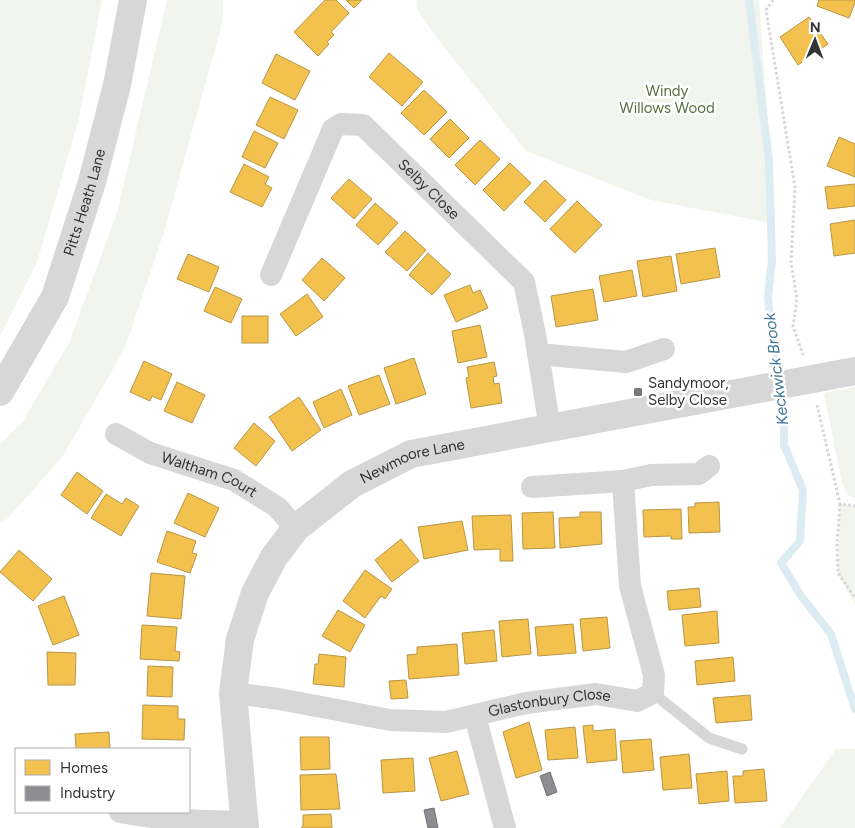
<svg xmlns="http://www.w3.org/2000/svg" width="855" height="828" font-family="Figtree,sans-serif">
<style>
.green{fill:#f1f5ed}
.homes{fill:#f2c14e;stroke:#b99646}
.industry{fill:#8d8d92;stroke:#727276}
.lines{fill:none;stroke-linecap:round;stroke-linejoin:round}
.stream{stroke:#ddebf3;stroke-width:8}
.path{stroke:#d6d6d6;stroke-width:3;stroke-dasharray:2.5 2.5;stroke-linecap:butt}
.service{stroke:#d7d7d7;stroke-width:11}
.minor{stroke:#d7d7d7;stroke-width:22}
.tertiary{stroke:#d7d7d7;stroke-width:28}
.poi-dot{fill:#7a7a7a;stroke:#fff;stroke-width:2}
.labels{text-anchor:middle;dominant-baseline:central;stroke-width:5;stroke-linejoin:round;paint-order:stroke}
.park-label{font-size:15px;fill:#56703f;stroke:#fff}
.street-label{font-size:15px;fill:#333;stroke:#fff}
.poi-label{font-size:15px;fill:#333;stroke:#fff;text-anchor:start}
.water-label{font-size:16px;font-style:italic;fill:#3f7597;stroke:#fff}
</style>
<rect width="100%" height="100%" fill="#fff"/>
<g class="green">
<polygon points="0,0 102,0 78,122 37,262 0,336"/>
<polygon points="167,0 223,0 223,20 164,232 124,350 62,457 7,519 0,523 0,445 23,421 69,343 117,213"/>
<polygon points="416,0 759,0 775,224 651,200 526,151 434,34 417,9"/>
<path d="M855,387V498C847,497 845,489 842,483L824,393Z"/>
<polygon points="840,504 855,506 855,605 838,573"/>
<polygon points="836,749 855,749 855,828 780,828"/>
</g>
<g class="homes">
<polygon points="325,0 336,0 349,13 331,32 334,35 327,42 329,44 318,56 294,32"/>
<polygon points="346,0 362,0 354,8"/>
<polygon points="819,0 855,0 855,3 849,18 817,6"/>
<polygon points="809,17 828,44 798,65 780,37"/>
<polygon points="389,53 423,82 402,106 369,77"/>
<polygon points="276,54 310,71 295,100 262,83"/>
<polygon points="424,90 447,112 424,135 401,113"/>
<polygon points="270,97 298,110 284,139 256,125"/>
<polygon points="450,119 469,138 449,158 430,139"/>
<polygon points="254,131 278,143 265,168 242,157"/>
<polygon points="839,137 855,144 855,177 827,166"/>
<polygon points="480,140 500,159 475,185 455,165"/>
<polygon points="510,163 531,183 504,211 483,190"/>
<polygon points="244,164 269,177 265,184 272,188 262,207 230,192"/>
<polygon points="349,179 372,199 354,219 331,198"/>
<polygon points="545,180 566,200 545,222 524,202"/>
<polygon points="855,184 855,206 828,209 825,187"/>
<polygon points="577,201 602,225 575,253 550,229"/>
<polygon points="375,203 398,223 378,245 356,225"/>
<polygon points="855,220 855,253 834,256 830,224"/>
<polygon points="405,231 426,250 407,271 385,252"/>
<polygon points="715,248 720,277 681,284 676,254"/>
<polygon points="428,253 451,274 432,295 409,275"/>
<polygon points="188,254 219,267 209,292 177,279"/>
<polygon points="671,256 677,291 643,297 637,261"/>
<polygon points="322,258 345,278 324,301 302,280"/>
<polygon points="632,270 637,296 604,302 599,276"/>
<polygon points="470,285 473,293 480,290 488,308 456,322 444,295"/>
<polygon points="215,287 242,299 231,323 204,311"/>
<polygon points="593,289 598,320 556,327 551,296"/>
<polygon points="307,294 323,317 296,336 280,314"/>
<rect x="242" y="316" width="26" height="27"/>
<polygon points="480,325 487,357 458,363 452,331"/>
<polygon points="414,358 426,394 396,404 384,368"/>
<polygon points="144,361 172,374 161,400 152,396 150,401 130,392"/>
<polygon points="494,362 497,376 493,377 494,384 499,383 502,403 471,408 466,378 469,377 467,367"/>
<polygon points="379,375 390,404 359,415 348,386"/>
<polygon points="177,382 205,395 192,423 164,411"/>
<polygon points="341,389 352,415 324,428 313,402"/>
<polygon points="299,397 321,430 292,451 269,417"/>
<polygon points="254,423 275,441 256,466 234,448"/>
<polygon points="77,472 103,491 87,514 61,495"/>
<polygon points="188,493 219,508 205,537 174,523"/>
<polygon points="106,494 122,504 126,498 139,506 121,536 91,518"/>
<polygon points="719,502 720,532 689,533 688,507 695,507 695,503"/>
<polygon points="681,509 682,539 671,539 671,536 644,537 643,510"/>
<polygon points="553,512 555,548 523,549 522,513"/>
<polygon points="580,512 601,512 602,544 560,548 559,518 580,517"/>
<polygon points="511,515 513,561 500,561 500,549 474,550 472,516"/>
<polygon points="462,521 468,550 424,559 418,527"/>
<polygon points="167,531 196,541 192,553 197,554 190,573 157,562"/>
<polygon points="401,539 419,561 392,582 375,560"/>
<polygon points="19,550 52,579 33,601 0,572"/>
<polygon points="365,570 392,589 385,599 381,596 365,618 343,601"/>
<polygon points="151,573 185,576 181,619 147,616"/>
<polygon points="699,588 701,607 669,610 667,591"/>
<polygon points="64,596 79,635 53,645 38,606"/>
<polygon points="338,610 365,625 350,652 322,636"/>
<polygon points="717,611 719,643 685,646 682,615"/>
<polygon points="607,617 610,648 583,651 580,619"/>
<polygon points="528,619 531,654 502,657 499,621"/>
<polygon points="573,624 576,653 538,656 535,627"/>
<polygon points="142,625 177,627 175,651 180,652 179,661 140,659"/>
<polygon points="494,630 497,661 465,664 462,633"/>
<polygon points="457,644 459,675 409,679 407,655 417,654 417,647"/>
<polygon points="47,652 76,653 75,685 48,685"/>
<polygon points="319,654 346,657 344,687 313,684 315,664 318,664"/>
<polygon points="733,657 735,681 697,685 695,661"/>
<polygon points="148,666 173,667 172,697 147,696"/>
<polygon points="406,680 408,698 391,699 389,681"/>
<polygon points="750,695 752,720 716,723 713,698"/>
<polygon points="143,705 178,706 178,719 185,719 184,740 142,739"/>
<polygon points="529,722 542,770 516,778 503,732"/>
<polygon points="593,725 593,731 615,729 617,760 587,763 583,726"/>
<polygon points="575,727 578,758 548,760 545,730"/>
<polygon points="109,732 110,749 76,749 75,734"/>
<polygon points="300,737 329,737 330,769 301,770"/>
<polygon points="651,739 654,770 623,773 620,741"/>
<polygon points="457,751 469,794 441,801 429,758"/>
<polygon points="689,754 692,788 663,790 660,757"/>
<polygon points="413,758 415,791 383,793 381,760"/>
<polygon points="764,769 767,801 735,803 733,776 743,776 743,771"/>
<polygon points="727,771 729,801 699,804 696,774"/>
<polygon points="336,774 340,809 301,810 300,775"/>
<polygon points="331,814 332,828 301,828 303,826 303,815"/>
</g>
<g class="industry">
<polygon points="550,772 557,792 547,796 540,776"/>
<polygon points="434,808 438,828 428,828 424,810"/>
</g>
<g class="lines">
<polyline class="stream" points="749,0 769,160 772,260 768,297 770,322 784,412 784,445 803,490 800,541 781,563 801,596 831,634 855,709"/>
<g class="path">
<polyline points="773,0 766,10 795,187 791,262 797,299 793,326 803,355"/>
<polyline points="817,405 840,504 855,506"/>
<polyline points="840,504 837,543 838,573 855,598"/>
</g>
<polyline class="service" points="653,693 709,738 742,749"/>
<g class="minor">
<path id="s1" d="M271,275L333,129L341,124L363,125L524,282L535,334L550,429"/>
<polyline points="538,354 626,362 664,349"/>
<path id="s2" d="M116,434L150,453L234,480L277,507L296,528"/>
<polyline points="532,487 623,481 651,475 699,474 709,466"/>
<path id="s3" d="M233,693L279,699L390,720L446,722L526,703L596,694L637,701L653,693L654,675L630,586L623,481"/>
<polyline points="475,716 505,828"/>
<path d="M120,812C161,820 203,821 245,822"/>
</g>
<g class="tertiary">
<path id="s4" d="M0,392L55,297L92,182L117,85L133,0"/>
<path id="s5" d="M245,828L233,693L240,639L255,593L274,557L296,528L352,484L411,454L855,371"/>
</g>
</g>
<rect class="poi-dot" x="633" y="387" width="10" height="10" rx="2.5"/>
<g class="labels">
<g class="park-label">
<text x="667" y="91">Windy<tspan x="667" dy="17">Willows Wood</tspan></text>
</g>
<g class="street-label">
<text stroke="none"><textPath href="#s1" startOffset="282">Selby Close</textPath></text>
<text stroke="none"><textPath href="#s4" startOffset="209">Pitts Heath Lane</textPath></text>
<text stroke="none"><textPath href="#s5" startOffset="452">Newmoore Lane</textPath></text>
<text stroke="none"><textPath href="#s2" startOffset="102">Waltham Court</textPath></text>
<text stroke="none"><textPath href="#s3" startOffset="321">Glastonbury Close</textPath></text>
</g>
<g class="poi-label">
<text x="648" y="383">Sandymoor,<tspan x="648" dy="17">Selby Close</tspan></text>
</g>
<g class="water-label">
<text transform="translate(776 369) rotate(-97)">Keckwick Brook</text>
</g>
</g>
<rect x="15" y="748" width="175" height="65" fill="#ffffff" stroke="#adadad"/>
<rect x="25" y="760" width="25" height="15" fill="#f2c14e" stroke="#adadad"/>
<text x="60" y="773" font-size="15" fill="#333333">Homes</text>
<rect x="25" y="786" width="25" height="15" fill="#8d8d92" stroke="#adadad"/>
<text x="60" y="798" font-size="15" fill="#333333">Industry</text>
<g transform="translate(815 40) rotate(1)" stroke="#ffffff" stroke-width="4" paint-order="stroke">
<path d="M0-4L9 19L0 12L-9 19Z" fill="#333333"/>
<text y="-8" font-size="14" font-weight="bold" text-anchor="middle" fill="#333333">N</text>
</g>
</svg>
